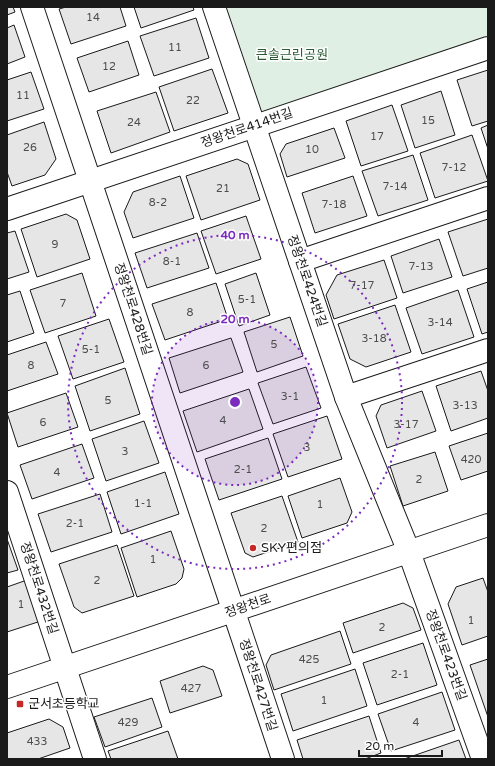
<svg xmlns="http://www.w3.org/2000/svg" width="495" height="766" font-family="'Varela Round','Noto Sans KR',sans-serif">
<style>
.green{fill:#e0efe3;stroke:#6a6a6a}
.building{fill:#e6e6e6;stroke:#1a1a1a}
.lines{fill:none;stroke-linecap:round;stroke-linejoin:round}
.street-casing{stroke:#1a1a1a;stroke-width:24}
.secondary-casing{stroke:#1a1a1a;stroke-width:24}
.street{stroke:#fff;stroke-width:22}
.secondary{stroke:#fff;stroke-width:22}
.ring{fill:none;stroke:#7b2cbf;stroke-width:2;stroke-dasharray:2 4}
.poi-dot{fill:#c62828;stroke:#fff;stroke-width:1.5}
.labels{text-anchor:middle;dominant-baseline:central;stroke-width:3;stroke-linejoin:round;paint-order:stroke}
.number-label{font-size:11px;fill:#4d4d4d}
.park-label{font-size:13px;fill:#2b5a34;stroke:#fff}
.street-label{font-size:13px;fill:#1a1a1a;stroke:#fff}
.poi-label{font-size:13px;fill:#1a1a1a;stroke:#fff;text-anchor:start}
.centre{fill:#7b2cbf;stroke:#fff;stroke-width:2}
.ring-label{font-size:12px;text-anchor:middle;font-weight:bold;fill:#7b2cbf;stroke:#fff;stroke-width:3;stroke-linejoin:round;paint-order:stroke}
</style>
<rect width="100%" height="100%" fill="#fff"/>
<polygon class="green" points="225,7 488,7 488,38 261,116"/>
<g class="building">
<polygon points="7,7 13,7 15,12 7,15"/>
<polygon points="66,7 120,7 126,26 71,44 59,9"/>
<polygon points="134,7 193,7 194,10 141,28"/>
<polygon points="196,18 209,58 154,76 140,36"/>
<polygon points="14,25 25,57 7,64 7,28"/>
<polygon points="128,41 139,75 89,92 77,58"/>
<polygon points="212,69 228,113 174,131 159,87"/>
<polygon points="488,70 488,121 472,126 457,80"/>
<polygon points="31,72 44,109 7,121 7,80"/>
<polygon points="441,91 455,135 415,148 401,105"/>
<polygon points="156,92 170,132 111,153 97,111"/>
<polygon points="392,105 408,151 361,166 346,121"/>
<polygon points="44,122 56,159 45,175 12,186 7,172 7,135"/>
<polygon points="488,125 488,149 481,128"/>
<polygon points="334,128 345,158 287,177 280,154 286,144"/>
<polygon points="472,135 488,181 435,198 420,153"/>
<polygon points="413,155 428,200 378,216 362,171"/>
<polygon points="237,159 248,164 260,200 201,220 186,176"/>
<polygon points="180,176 194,218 133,238 124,212 133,192"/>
<polygon points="353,176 367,216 315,233 302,193"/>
<polygon points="66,214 77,220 90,259 37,277 21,229"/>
<polygon points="246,216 261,259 216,274 201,231"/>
<polygon points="488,219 488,268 463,276 448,232"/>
<polygon points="15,231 29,272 7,279 7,233"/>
<polygon points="197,233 209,268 147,288 135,253"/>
<polygon points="439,239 452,277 403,293 391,256"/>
<polygon points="384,260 397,298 334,319 326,295 337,275"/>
<polygon points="82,273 96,316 45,333 30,290"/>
<polygon points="256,273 270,315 239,326 225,284"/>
<polygon points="488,282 488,332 482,334 467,289"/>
<polygon points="216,283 228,319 165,340 152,304"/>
<polygon points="458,290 474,337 422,354 406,308"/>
<polygon points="20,291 34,333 7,342 7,295"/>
<polygon points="395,305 411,352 366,367 350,359 338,324"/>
<polygon points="290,317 303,356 257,372 244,332"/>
<polygon points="109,319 124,362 73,379 58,336"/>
<polygon points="231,338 243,372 180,393 169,358"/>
<polygon points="46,342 58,374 7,391 7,355"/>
<polygon points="306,367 321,408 273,424 258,383"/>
<polygon points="125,368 140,414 90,431 75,386"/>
<polygon points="481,371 488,391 488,418 451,431 436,386"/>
<polygon points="249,389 263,429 197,452 183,411"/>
<polygon points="422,391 436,431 387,448 376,416 381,405"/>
<polygon points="66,393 78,427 18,447 7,413"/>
<polygon points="327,416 342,459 288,477 273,434"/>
<polygon points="144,421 159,463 106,481 92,439"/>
<polygon points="488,433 488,471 461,480 449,446"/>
<polygon points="268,438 282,479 219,500 205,459"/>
<polygon points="82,444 94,478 32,499 20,465"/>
<polygon points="435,452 448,491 403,506 390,466"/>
<polygon points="165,472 179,514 121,534 107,492"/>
<polygon points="340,478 352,512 347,523 302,538 288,496"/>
<polygon points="100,494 112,532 51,552 38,514"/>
<polygon points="282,496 298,542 253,557 245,553 231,513"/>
<polygon points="171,531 184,569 182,578 176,584 137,597 121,548"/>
<polygon points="7,539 18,570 7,573"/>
<polygon points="117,545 134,596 82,613 74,607 59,564"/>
<polygon points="483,578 488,592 488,636 462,645 448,604 456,587"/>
<polygon points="27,580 41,621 7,632 7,587"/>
<polygon points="403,603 413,608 421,630 353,653 343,623"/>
<polygon points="340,631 351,664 274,690 266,665 271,655"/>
<polygon points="423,643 437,685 377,705 363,663"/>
<polygon points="488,659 488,717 470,665"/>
<polygon points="203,666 213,670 222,696 170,713 160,681"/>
<polygon points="355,669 367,706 293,731 281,694"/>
<polygon points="442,692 455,730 391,751 378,714"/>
<polygon points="152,698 162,727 105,747 94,717"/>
<polygon points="369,716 381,753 365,759 303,759 297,740"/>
<polygon points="49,719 63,727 70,748 38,759 7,759 7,733"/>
<polygon points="168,731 178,759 111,759 108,751"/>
<polygon points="459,740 466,759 404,759"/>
</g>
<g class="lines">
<g class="street-casing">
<g id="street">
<polyline points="32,7 283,759"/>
<polyline points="214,7 346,397 409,552 483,759"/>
<polyline points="7,209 488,48"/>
<polyline points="300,261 488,198"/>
<polyline points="346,397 488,350"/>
<polyline points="7,492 95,759"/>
</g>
</g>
<g class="secondary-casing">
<polyline id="secondary" points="7,687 488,525"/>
</g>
<use href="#street" class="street"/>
<use href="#secondary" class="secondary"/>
</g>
<circle cx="235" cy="402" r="83" fill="#7b2cbf" fill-opacity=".12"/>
<g class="ring">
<circle cx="235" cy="402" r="83"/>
<circle cx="235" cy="402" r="167"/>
</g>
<g class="poi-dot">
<circle cx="253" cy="548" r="4"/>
<rect x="16" y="700" width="8" height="8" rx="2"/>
</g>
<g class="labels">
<g class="number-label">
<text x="93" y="17">14</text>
<text x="175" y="47">11</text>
<text x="109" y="66">12</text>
<text x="23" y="95">11</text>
<text x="193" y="100">22</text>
<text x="428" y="120">15</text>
<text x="134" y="122">24</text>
<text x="377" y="136">17</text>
<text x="30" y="147">26</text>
<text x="312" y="149">10</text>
<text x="454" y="167">7-12</text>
<text x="395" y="186">7-14</text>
<text x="223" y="188">21</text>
<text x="158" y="202">8-2</text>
<text x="334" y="204">7-18</text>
<text x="55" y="244">9</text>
<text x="172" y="261">8-1</text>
<text x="421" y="266">7-13</text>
<text x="362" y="285">7-17</text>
<text x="247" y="299">5-1</text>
<text x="63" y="303">7</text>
<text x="190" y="312">8</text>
<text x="440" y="322">3-14</text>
<text x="374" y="338">3-18</text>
<text x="274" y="344">5</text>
<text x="91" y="349">5-1</text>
<text x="31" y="365">8</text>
<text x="206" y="365">6</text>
<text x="290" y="396">3-1</text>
<text x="108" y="400">5</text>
<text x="465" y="405">3-13</text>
<text x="223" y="420">4</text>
<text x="43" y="422">6</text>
<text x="406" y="424">3-17</text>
<text x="307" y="447">3</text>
<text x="125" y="451">3</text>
<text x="471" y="459">420</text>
<text x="243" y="469">2-1</text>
<text x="57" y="472">4</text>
<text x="419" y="479">2</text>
<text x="143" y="503">1-1</text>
<text x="320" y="504">1</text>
<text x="75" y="523">2-1</text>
<text x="264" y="528">2</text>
<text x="153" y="559">1</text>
<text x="97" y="580">2</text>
<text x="21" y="604">1</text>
<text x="471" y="620">1</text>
<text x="382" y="627">2</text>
<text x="309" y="659">425</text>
<text x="400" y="674">2-1</text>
<text x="191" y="688">427</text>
<text x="324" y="700">1</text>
<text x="128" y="722">429</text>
<text x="416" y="722">4</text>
<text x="37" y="741">433</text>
</g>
<g class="park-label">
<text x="292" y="55">큰솔근린공원</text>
</g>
<g class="street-label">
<text transform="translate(247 128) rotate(-19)">정왕천로414번길</text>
<text transform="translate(307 281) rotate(71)">정왕천로424번길</text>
<text transform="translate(133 309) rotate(72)">정왕천로428번길</text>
<text transform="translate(39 588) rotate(72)">정왕천로432번길</text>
<text transform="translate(248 606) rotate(-19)">정왕천로</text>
<text transform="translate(446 655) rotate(70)">정왕천로423번길</text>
<text transform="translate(258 685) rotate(72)">정왕천로427번길</text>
</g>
<g class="poi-label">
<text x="261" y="548">SKY편의점</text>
<text x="28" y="704">군서초등학교</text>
</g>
</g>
<circle cx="235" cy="402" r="6" class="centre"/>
<g class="ring-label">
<text x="235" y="239">40 m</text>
<text x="235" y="323">20 m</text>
</g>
<rect width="495" height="766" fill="none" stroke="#1a1a1a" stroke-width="16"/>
<path d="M359 750v6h83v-6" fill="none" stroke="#1a1a1a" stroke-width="2"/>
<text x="365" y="750" font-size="12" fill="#1a1a1a" stroke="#ffffff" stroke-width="3" paint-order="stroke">20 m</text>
</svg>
